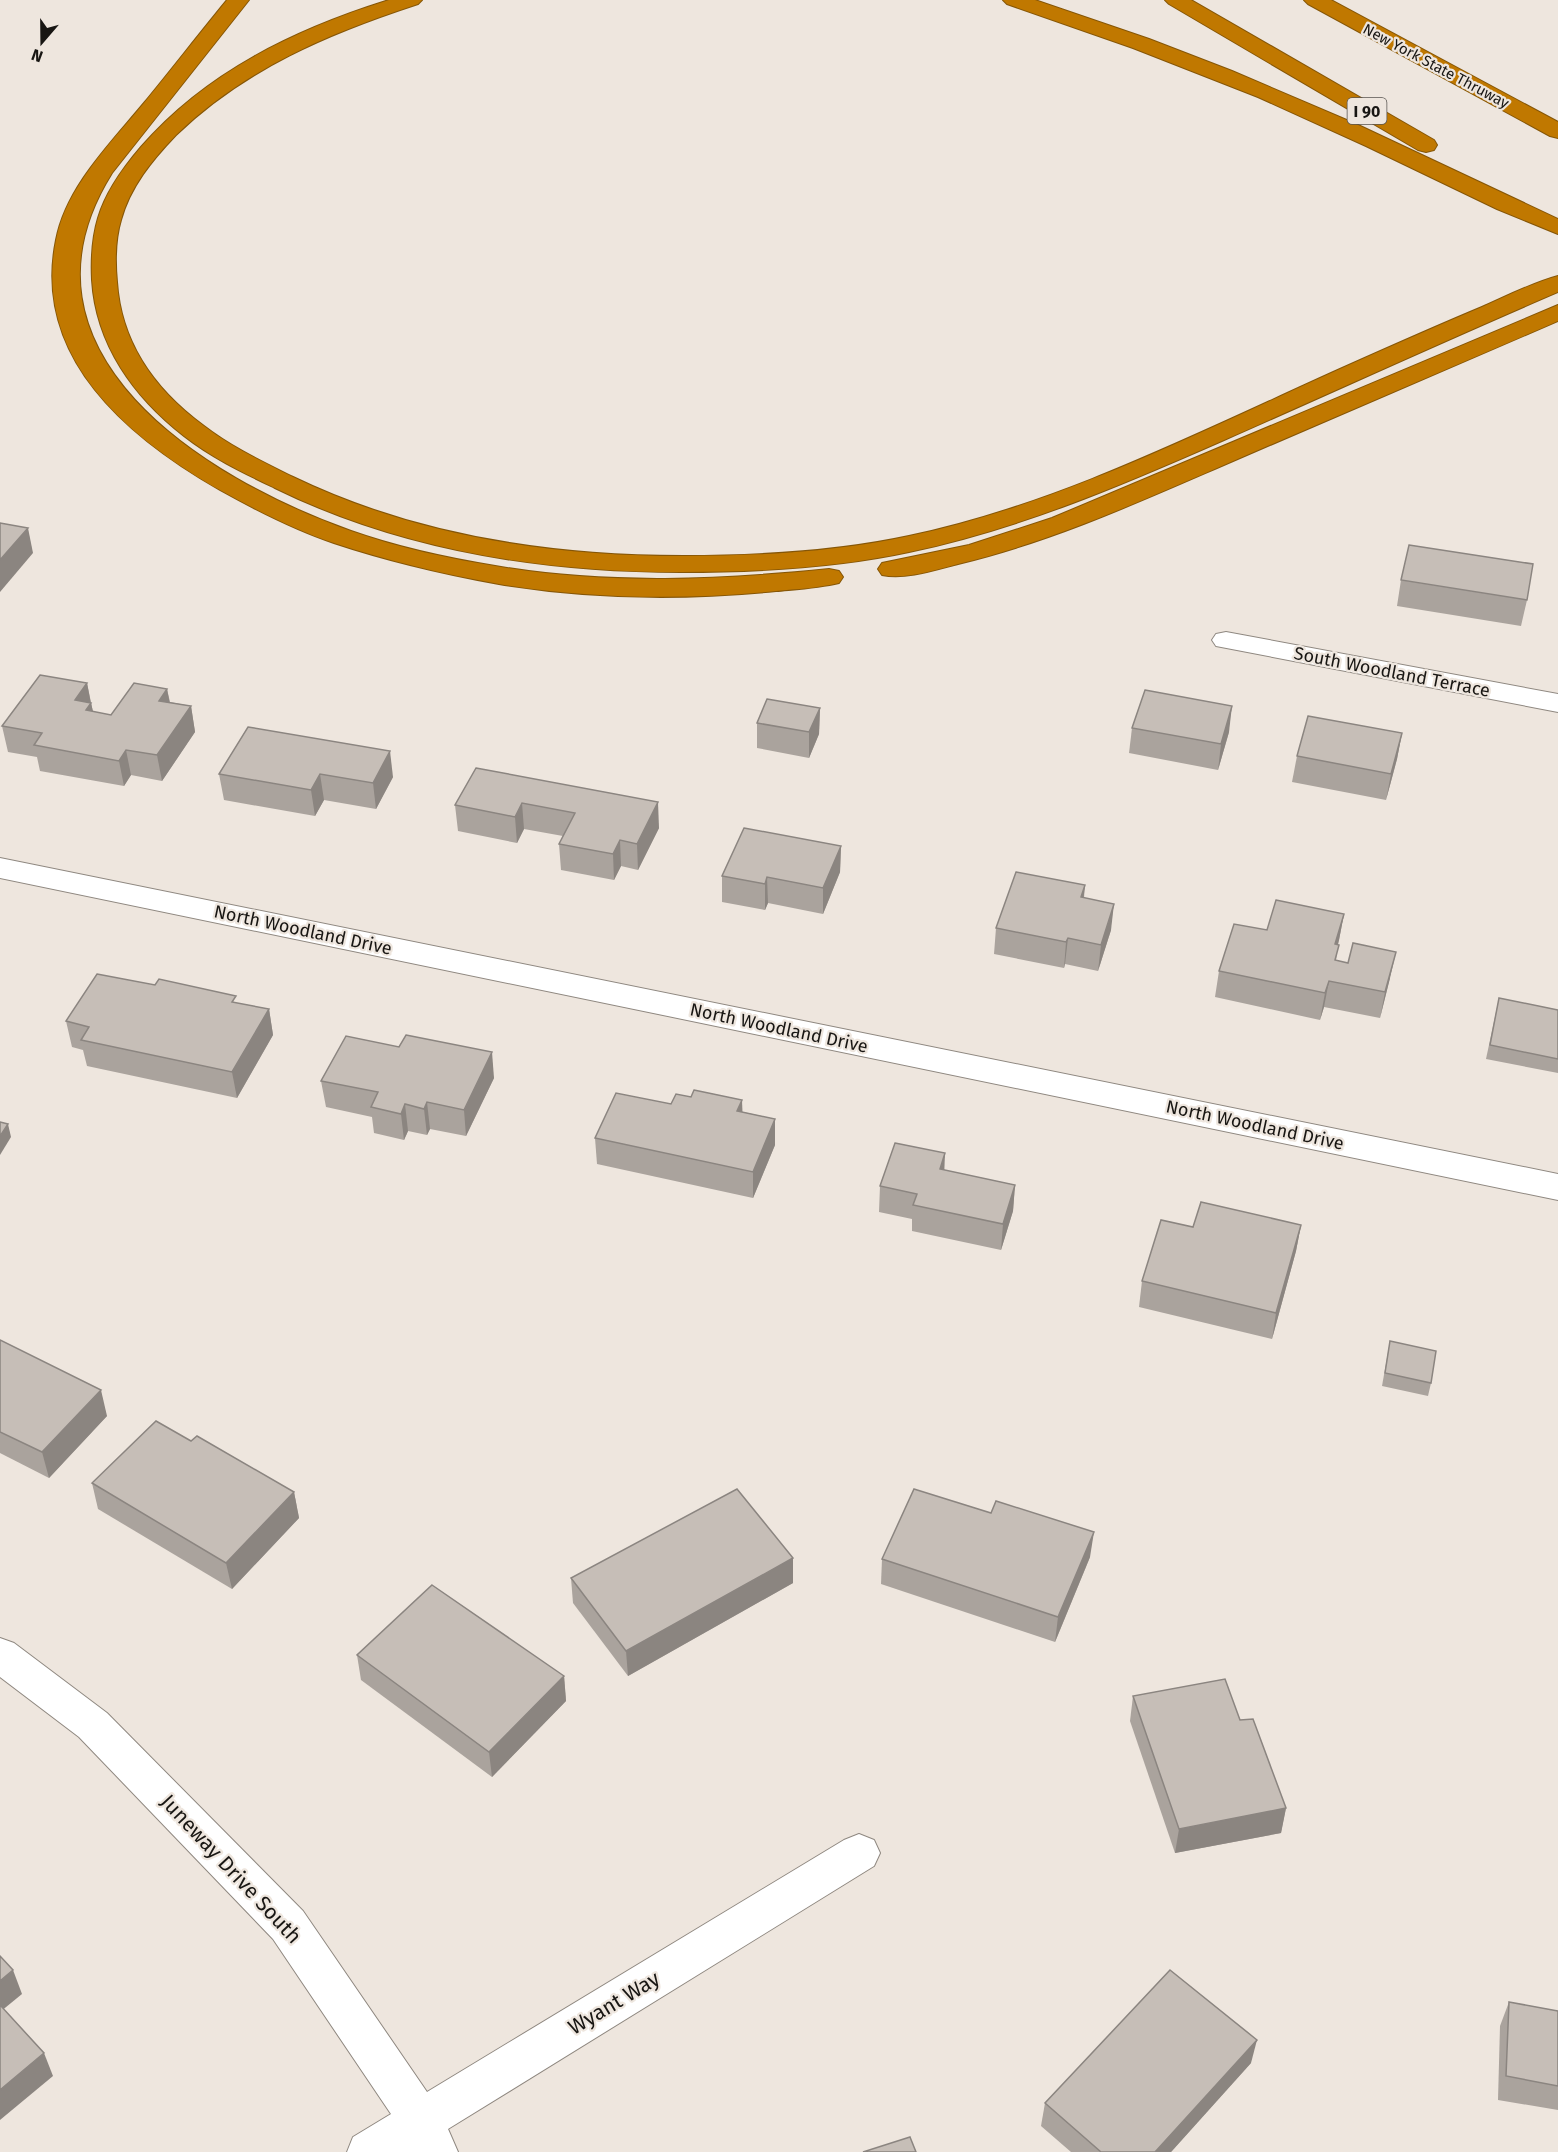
<svg xmlns="http://www.w3.org/2000/svg" width="1558" height="2152" font-family="'Fira Sans',sans-serif">
<style>
.lines{fill:none;stroke-linecap:round;stroke-linejoin:round}
.minor-casing{stroke:#8f8880;stroke-width:2}
.highway-casing{stroke:#855607;stroke-width:2}
.minor{fill:#fff;fill-rule:evenodd}
.highway{fill:#c07800;fill-rule:evenodd}
.wall{fill:#aaa39d}
.shaded-wall{fill:#8b8580}
.building{fill:#c6beb7;stroke:#8b8580;stroke-width:1.5}
.labels{text-anchor:middle;dominant-baseline:central;stroke-width:4.5;stroke-linejoin:round;paint-order:stroke}
.far-street-label{font-size:15px;fill:#181613;stroke:#eee6de}
.shield{fill:#eee6de;stroke:#585450;stroke-width:1.5}
.shield-label{font-size:16px;font-weight:bold;fill:#181613}
.street-label{font-size:18px;fill:#181613;stroke:#eee6de}
.near-street-label{font-size:21px;fill:#181613;stroke:#eee6de}
</style>
<rect width="100%" height="100%" fill="#eee6de"/>
<g class="lines">
<g class="minor-casing">
<g id="minor">
<polygon points="1226,632 1558,694 1558,712 1216,646 1212,640 1216,634"/>
<polygon points="0,858 1558,1174 1558,1200 0,878"/>
<polygon points="0,1638 14,1643 107,1713 303,1911 427,2092 844,1840 859,1834 874,1840 880,1853 874,1866 448,2129 458,2152 347,2152 353,2137 391,2114 273,1939 79,1737 0,1677"/>
</g>
</g>
<g class="highway-casing">
<g id="highway">
<path d="M227,0H249L112,173C0,352 205,479 351,531C399,548 451,559 501,567C610,585 720,580 829,569L839,571L843,577L839,583C818,588 797,589 776,591C686,600 590,599 499,584C444,574 388,561 334,543C295,530 256,510 220,490C129,438 32,358 56,240C66,187 111,143 144,103C172,69 199,34 227,0Z"/>
<path d="M389,0H422L418,4C329,33 244,69 176,135C152,160 130,187 121,220C115,240 115,261 117,282C121,343 155,390 204,426C231,447 263,462 293,477C415,536 549,556 683,556C759,556 835,552 909,536C1058,505 1202,431 1340,369C1387,348 1434,327 1482,307C1507,296 1532,283 1558,276V292C1446,340 1335,391 1224,440C1122,485 1019,529 909,552C835,568 757,572 681,572C541,572 401,550 275,488C244,473 212,458 184,436C134,397 96,345 92,280C91,259 92,238 98,218C106,191 123,168 141,147C206,72 296,29 389,0Z"/>
<polygon points="1003,0 1035,0 1149,39 1232,71 1356,124 1558,219 1558,234 1497,209 1366,146 1258,97 1133,48 1007,4"/>
<polygon points="1165,0 1191,0 1434,140 1437,145 1434,150 1426,152 1418,150 1169,4"/>
<polygon points="1304,0 1331,0 1558,122 1558,138 1550,136 1308,4"/>
<path d="M1558,305V321C1450,368 1341,414 1233,461C1143,500 1054,541 958,564C935,570 905,580 882,575L878,569L882,563L969,545L1052,518Z"/>
</g>
</g>
<use href="#minor" class="minor"/>
<use href="#highway" class="highway"/>
</g>
<g class="wall">
<polygon points="1401,580 1527,600 1521,626 1397,606"/>
<polygon points="87,683 93,712 111,715 167,689 170,702 191,706 195,732 162,781 131,775 124,786 40,771 37,757 8,752 2,726"/>
<polygon points="820,708 819,734 809,758 757,748 757,723"/>
<polygon points="248,727 393,777 376,809 324,800 315,816 224,800 219,774"/>
<polygon points="1132,728 1229,732 1218,770 1129,753"/>
<polygon points="1402,733 1397,759 1386,800 1292,782 1297,756"/>
<polygon points="476,768 659,828 638,870 621,866 614,880 561,870 559,844 563,836 524,829 517,843 458,831 455,805"/>
<polygon points="841,846 840,872 823,914 768,903 765,910 722,902 722,876"/>
<polygon points="1085,885 1084,898 1111,930 1098,971 1065,964 1064,968 994,954 996,928"/>
<polygon points="1344,914 1338,945 1336,960 1390,978 1380,1018 1324,1007 1320,1020 1215,997 1219,971 1267,930"/>
<polygon points="1499,998 1558,1010 1558,1073 1486,1059"/>
<polygon points="237,1003 269,1009 273,1035 237,1098 87,1066 83,1050 72,1047 66,1021"/>
<polygon points="494,1078 466,1136 430,1129 427,1135 408,1131 404,1140 374,1133 372,1117 326,1107 321,1081"/>
<polygon points="671,1104 743,1112 775,1119 775,1145 753,1198 597,1164 595,1138"/>
<polygon points="944,1170 1015,1185 1013,1211 1001,1250 912,1231 912,1219 879,1212 880,1186"/>
<polygon points="1301,1225 1296,1251 1272,1339 1139,1307 1142,1281 1193,1227"/>
<polygon points="0,1340 107,1416 49,1478 0,1453"/>
<polygon points="1390,1341 1431,1383 1428,1396 1382,1386"/>
<polygon points="191,1441 294,1492 299,1518 232,1589 98,1509 92,1483"/>
<polygon points="1090,1557 1055,1642 881,1584 882,1559"/>
<polygon points="793,1558 793,1583 628,1676 573,1603 571,1578"/>
<polygon points="357,1655 564,1676 566,1701 492,1777 361,1680"/>
<polygon points="1133,1696 1240,1720 1286,1808 1281,1833 1175,1853 1130,1721"/>
<polygon points="1509,2002 1558,2011 1558,2110 1498,2100 1500,2026"/>
<polygon points="1251,2063 1171,2152 1071,2152 1041,2126 1045,2103"/>
</g>
<g class="shaded-wall">
<polygon points="28,528 33,553 0,592 0,560"/>
<polygon points="87,683 91,704 91,703 97,729 75,700"/>
<polygon points="167,689 172,715 159,701"/>
<polygon points="191,706 195,732 162,781 157,755"/>
<polygon points="1232,706 1229,732 1218,770 1221,744"/>
<polygon points="820,708 819,734 809,758 809,732"/>
<polygon points="1402,733 1397,759 1386,800 1391,774"/>
<polygon points="126,750 131,775 124,786 119,761"/>
<polygon points="390,751 393,777 376,809 373,783"/>
<polygon points="320,774 324,800 315,816 311,790"/>
<polygon points="658,802 659,828 638,870 637,844"/>
<polygon points="522,803 524,829 517,843 515,817"/>
<polygon points="620,840 621,866 614,880 613,854"/>
<polygon points="841,846 840,872 823,914 823,888"/>
<polygon points="767,877 768,903 765,910 765,884"/>
<polygon points="1085,885 1082,911 1081,897"/>
<polygon points="1114,904 1111,930 1098,971 1101,945"/>
<polygon points="1344,914 1339,940 1330,970 1335,944"/>
<polygon points="1068,938 1065,964 1064,968 1066,942"/>
<polygon points="1396,952 1390,978 1380,1018 1385,992"/>
<polygon points="1329,981 1324,1007 1320,1020 1325,993"/>
<polygon points="269,1009 273,1035 237,1098 232,1072"/>
<polygon points="492,1052 494,1078 466,1136 464,1110"/>
<polygon points="742,1100 743,1126 737,1111"/>
<polygon points="427,1102 430,1129 427,1135 424,1109"/>
<polygon points="405,1104 408,1131 404,1140 401,1114"/>
<polygon points="775,1119 775,1145 753,1198 753,1172"/>
<polygon points="8,1124 11,1137 0,1155 0,1136"/>
<polygon points="945,1153 944,1179 940,1169"/>
<polygon points="1015,1185 1013,1211 1001,1250 1003,1224"/>
<polygon points="1301,1225 1296,1251 1272,1339 1276,1313"/>
<polygon points="101,1390 107,1416 49,1478 42,1452"/>
<polygon points="294,1492 299,1518 232,1589 226,1563"/>
<polygon points="1094,1532 1090,1557 1055,1642 1058,1617"/>
<polygon points="793,1558 793,1583 628,1676 626,1651"/>
<polygon points="564,1676 566,1701 492,1777 489,1752"/>
<polygon points="1286,1808 1281,1833 1175,1853 1179,1829"/>
<polygon points="13,1970 22,1994 0,2012 0,1981"/>
<polygon points="1257,2040 1251,2063 1171,2152 1155,2152"/>
<polygon points="44,2053 53,2076 0,2120 0,2090"/>
</g>
<g class="building">
<polygon points="0,523 28,528 0,560"/>
<polygon points="1409,545 1533,564 1527,600 1401,580"/>
<polygon points="40,675 87,683 75,700 91,703 86,710 111,715 134,683 167,689 159,701 191,706 157,755 126,750 119,761 34,745 42,733 2,726"/>
<polygon points="1145,690 1232,706 1221,744 1132,728"/>
<polygon points="767,699 820,708 809,732 757,723"/>
<polygon points="1308,716 1402,733 1391,774 1297,756"/>
<polygon points="248,727 390,751 373,783 320,774 311,790 219,774"/>
<polygon points="476,768 658,802 637,844 620,840 613,854 559,844 575,813 522,803 515,817 455,805"/>
<polygon points="744,828 841,846 823,888 767,877 765,884 722,876"/>
<polygon points="1016,872 1085,885 1081,897 1114,904 1101,945 1068,938 1066,942 996,928"/>
<polygon points="1276,900 1344,914 1335,944 1339,945 1335,960 1348,963 1353,943 1396,952 1385,992 1329,981 1325,993 1219,971 1234,924 1267,930"/>
<polygon points="97,974 155,985 159,979 236,996 232,1002 269,1009 232,1072 81,1040 89,1027 66,1021"/>
<polygon points="1499,998 1558,1010 1558,1059 1490,1045"/>
<polygon points="406,1035 492,1052 464,1110 427,1102 424,1109 405,1104 401,1114 371,1107 378,1092 321,1081 346,1036 399,1047"/>
<polygon points="694,1090 742,1100 737,1111 775,1119 753,1172 595,1138 616,1093 671,1104 676,1094 691,1097"/>
<polygon points="0,1122 8,1124 0,1136"/>
<polygon points="895,1143 945,1153 940,1169 1015,1185 1003,1224 913,1205 917,1194 880,1186"/>
<polygon points="1201,1202 1301,1225 1276,1313 1142,1281 1161,1220 1193,1227"/>
<polygon points="0,1340 101,1390 42,1452 0,1432"/>
<polygon points="1390,1341 1436,1351 1431,1383 1385,1373"/>
<polygon points="156,1421 191,1441 197,1436 294,1492 226,1563 92,1483"/>
<polygon points="737,1489 793,1558 626,1651 571,1578"/>
<polygon points="914,1489 991,1513 996,1501 1094,1532 1058,1617 882,1559"/>
<polygon points="432,1585 564,1676 489,1752 357,1655"/>
<polygon points="1225,1679 1240,1720 1253,1719 1286,1808 1179,1829 1133,1696"/>
<polygon points="0,1956 13,1970 0,1981"/>
<polygon points="1170,1970 1257,2040 1155,2152 1101,2152 1045,2103"/>
<polygon points="1509,2002 1558,2011 1558,2086 1506,2076"/>
<polygon points="0,2005 44,2053 0,2090"/>
<polygon points="910,2137 916,2152 863,2152"/>
</g>
<g class="labels">
<g class="far-street-label">
<text transform="translate(1436 66) rotate(28)">New York State Thruway</text>
</g>
<rect class="shield" x="1347.5" y="98" width="39" height="26" rx="4.5"/>
<g class="shield-label">
<text x="1367" y="111">I 90</text>
</g>
<g class="street-label">
<text transform="translate(1392 672) rotate(11)">South Woodland Terrace</text>
<text transform="translate(303 930) rotate(12)">North Woodland Drive</text>
<text transform="translate(779 1028) rotate(12)">North Woodland Drive</text>
<text transform="translate(1255 1125) rotate(12)">North Woodland Drive</text>
</g>
<g class="near-street-label">
<text transform="translate(231 1869) rotate(47)">Juneway Drive South</text>
<text transform="translate(614 2003) rotate(-31)">Wyant Way</text>
</g>
</g>
<g transform="translate(42 42) rotate(200)" stroke="#eee6de" stroke-width="4.5" paint-order="stroke">
<path d="M0-4.5L10 22L0 15L-10 22Z" fill="#181613"/>
<text y="-9" font-size="16" font-weight="bold" text-anchor="middle" fill="#181613">N</text>
</g>
</svg>
